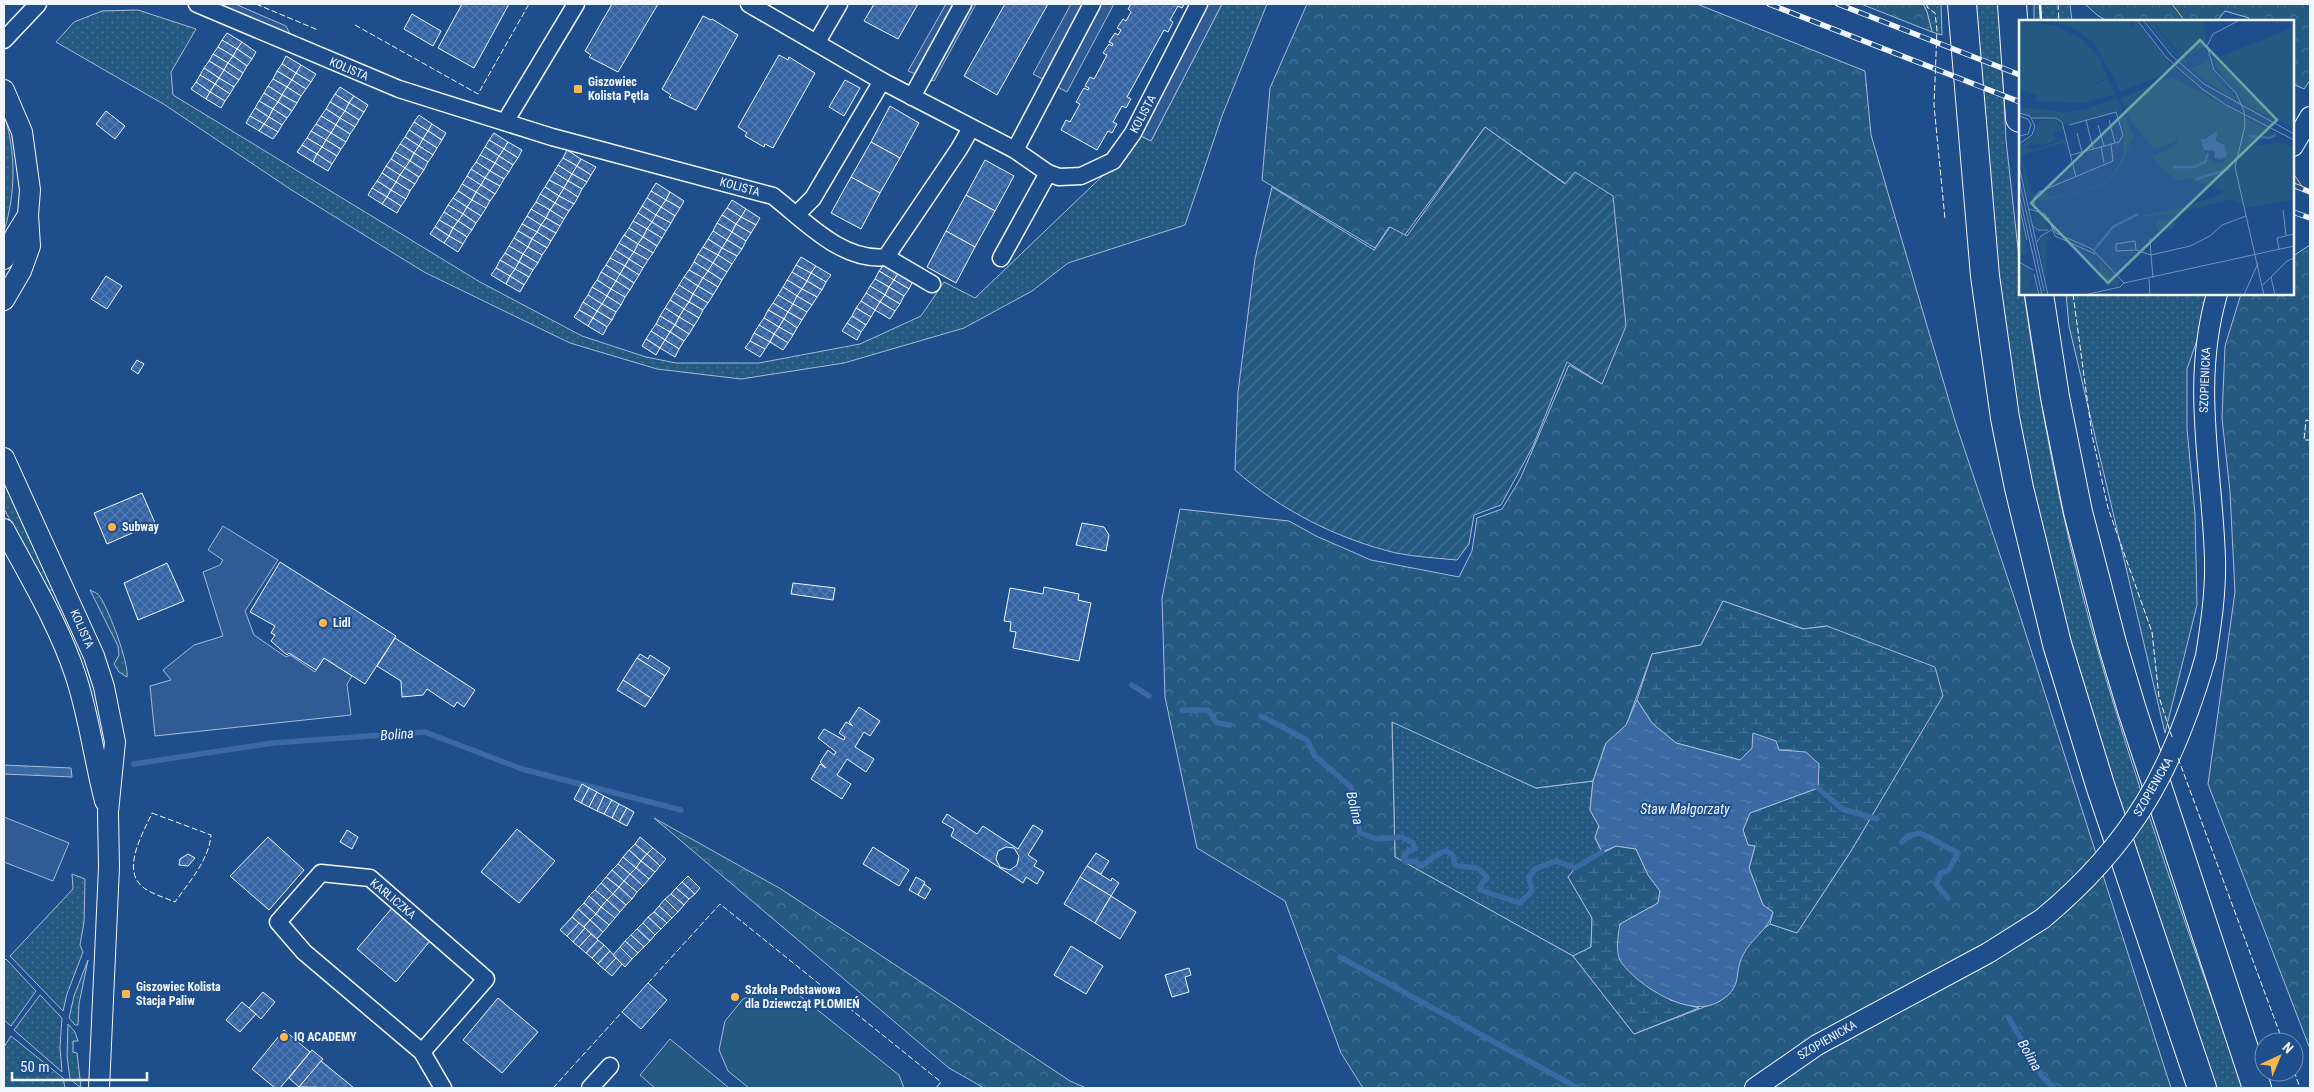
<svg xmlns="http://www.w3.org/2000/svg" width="2314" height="1092" font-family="'Roboto Condensed',sans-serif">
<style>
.grass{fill:url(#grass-dots);stroke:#a8bbd7}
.forest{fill:url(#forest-crowns);stroke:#a8bbd7;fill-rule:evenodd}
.wetland{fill:url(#wetland-marsh);stroke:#a8bbd7}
.garden{fill:url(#garden-furrows);stroke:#a8bbd7}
.pitch{fill:#245a82;stroke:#a8bbd7}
.parking{fill:#305b95;stroke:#a8bbd7}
.water{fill:url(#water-ripples);stroke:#a8bbd7}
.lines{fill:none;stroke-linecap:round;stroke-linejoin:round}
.stream{stroke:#3b69a3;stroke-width:5.5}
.building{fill:url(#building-cross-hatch);stroke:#f2f6ff;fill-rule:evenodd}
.minor-casing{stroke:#f2f6ff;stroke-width:19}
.tertiary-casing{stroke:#f2f6ff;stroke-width:22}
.motorway-casing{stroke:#f2f6ff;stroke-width:30}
.minor{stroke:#1f4e8c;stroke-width:16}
.tertiary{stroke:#1f4e8c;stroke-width:20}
.motorway{stroke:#1f4e8c;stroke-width:28}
.rail-casing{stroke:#f2f6ff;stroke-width:5.5}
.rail{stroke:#1f4e8c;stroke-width:4;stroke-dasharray:11;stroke-linecap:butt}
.tertiary-bridge-casing{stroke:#f2f6ff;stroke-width:22;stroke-linecap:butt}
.tertiary-bridge{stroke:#1f4e8c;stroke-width:20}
.fence{stroke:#f2f6ff;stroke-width:1;stroke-dasharray:6 2.5;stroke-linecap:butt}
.wall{stroke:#f2f6ff;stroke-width:2.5}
.power{stroke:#ffb74d;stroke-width:1;stroke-dasharray:18 4 2.5 4;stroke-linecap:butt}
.poi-dot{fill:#ffb74d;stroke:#1f4e8c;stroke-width:2}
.labels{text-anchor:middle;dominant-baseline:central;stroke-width:4;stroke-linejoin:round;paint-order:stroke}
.street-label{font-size:12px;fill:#f2f6ff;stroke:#1f4e8c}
.poi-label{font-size:12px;font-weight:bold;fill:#f2f6ff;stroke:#1f4e8c;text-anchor:start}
.water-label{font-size:14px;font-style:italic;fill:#f2f6ff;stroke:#1f4e8c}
.inset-river{fill:none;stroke:#3b69a3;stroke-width:2.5}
.inset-road{fill:none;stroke:#7391ba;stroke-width:1}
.view{fill:#6aa9a8;fill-opacity:0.15;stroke:#6aa9a8;stroke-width:2.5}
.inset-edge{fill:none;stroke:#f2f6ff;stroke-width:2.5}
</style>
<defs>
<pattern id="grass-dots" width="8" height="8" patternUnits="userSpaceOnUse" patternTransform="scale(1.25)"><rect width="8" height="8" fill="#245a82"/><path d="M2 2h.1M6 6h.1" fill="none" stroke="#447295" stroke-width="1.8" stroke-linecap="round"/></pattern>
<pattern id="forest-crowns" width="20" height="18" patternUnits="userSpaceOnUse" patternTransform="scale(1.25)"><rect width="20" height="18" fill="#245a82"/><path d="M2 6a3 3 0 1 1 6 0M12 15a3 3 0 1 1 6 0" fill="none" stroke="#447295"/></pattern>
<pattern id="wetland-marsh" width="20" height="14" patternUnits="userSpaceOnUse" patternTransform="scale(1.25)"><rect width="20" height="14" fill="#245a82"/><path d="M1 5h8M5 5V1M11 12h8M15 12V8" fill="none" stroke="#447295"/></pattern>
<pattern id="garden-furrows" width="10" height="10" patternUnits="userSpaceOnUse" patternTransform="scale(1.25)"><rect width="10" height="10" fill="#245a82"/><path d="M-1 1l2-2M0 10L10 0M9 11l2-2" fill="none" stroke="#447295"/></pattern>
<pattern id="water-ripples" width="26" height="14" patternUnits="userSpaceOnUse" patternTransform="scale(1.25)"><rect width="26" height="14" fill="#3b69a3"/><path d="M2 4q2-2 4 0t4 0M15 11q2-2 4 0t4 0" fill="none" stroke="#587fb1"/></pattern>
<pattern id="building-cross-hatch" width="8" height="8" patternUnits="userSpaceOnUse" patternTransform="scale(1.25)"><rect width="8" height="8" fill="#3563a3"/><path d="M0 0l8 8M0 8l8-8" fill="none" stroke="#537ab1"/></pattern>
</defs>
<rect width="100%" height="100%" fill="#1f4e8c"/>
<g class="grass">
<polygon points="1222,4 1267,4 1222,116 1185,225 1068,263 1032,291 964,328 844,363 741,379 657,369 570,343 424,272 290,189 165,105 56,42 74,22 102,11 138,10 196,29 171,72 173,95 480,282 582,336 646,357 676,363 759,363 860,344 921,316 944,282 975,298 1116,163 1139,135 1151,141"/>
<polygon points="1923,4 1941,4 1942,35 1932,32 1927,12"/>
<path d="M1976,4H1999L2006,140L2020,267V294H2024C2040,406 2061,518 2091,627C2135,783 2189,936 2244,1088H2213L2066,638L2013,401L2002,328Z"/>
<polygon points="2034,4 2070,4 2072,21 2034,21"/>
<path d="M4,114C16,152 16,193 4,231Z"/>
<polygon points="2066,294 2213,294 2187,369 2187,429 2195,514 2197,605 2165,733 2069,326"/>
<polygon points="4,482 53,589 49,591 4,509"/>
<path d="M90,590C94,592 98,593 100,597C109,610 129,663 127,677L119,672L114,664L119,655L118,646Z"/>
<polygon points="1392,721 1536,788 1593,781 1590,810 1599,826 1595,838 1602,852 1568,877 1592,918 1591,947 1573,956 1395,857"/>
<polygon points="72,874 85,879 84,922 80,945 83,952 67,994 63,1011 10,956 73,889"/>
<polygon points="6,959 36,991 11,1026 4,1020 4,961"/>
<polygon points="88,960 79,1004 78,1025 75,1025 69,1018 74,996"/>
<polygon points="40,995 62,1018 60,1047 62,1072 14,1030"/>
<polygon points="68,1024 75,1032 78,1041 73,1041 73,1052 77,1053 81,1088 70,1079 67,1056"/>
<polygon points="11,1036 63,1078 65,1088 4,1088 4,1047"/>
</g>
<g class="forest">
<path d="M1307,4H1697L1865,71L1871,135L1955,421L2015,600L2171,1088H1363L1341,1053L1285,901L1197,848L1165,697L1162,598L1180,509L1289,521L1316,536L1371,560L1459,577L1472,551L1477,518L1502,509L1520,479L1569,365L1602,384L1566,184L1485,127L1404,236L1389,227L1375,248L1262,180L1270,88ZM1723,601L1804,629L1827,626L1943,695L1851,851L1797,933L1770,924L1739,947L1720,1001L1634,1034L1573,956L1395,857L1392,722L1536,788L1593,781L1606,743L1626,726L1652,654L1701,645Z"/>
<polygon points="1861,4 1923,4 1927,12 1932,32"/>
<polygon points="2085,4 2310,4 2310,80 2304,89 2293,84 2293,21 2248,21 2249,18 2225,11 2217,21 2107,21 2097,15"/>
<polygon points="2310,245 2310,1049 2208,784 2235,592 2230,492 2222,418 2225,346 2241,294 2293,294 2293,256"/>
<polygon points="654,818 781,889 1070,1081 1086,1088 984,1088 949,1068"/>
</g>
<g class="wetland">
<polygon points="1723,601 1803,629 1827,626 1935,667 1943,696 1851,851 1797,933 1770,924 1773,912 1763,905 1749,868 1755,846 1748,845 1743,830 1750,813 1818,788 1791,750 1779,750 1753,734 1753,748 1740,760 1676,743 1652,723 1637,700 1652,654 1701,645"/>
<polygon points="1616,846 1636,849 1648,875 1660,891 1658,903 1620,924 1670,1000 1699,1008 1634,1034 1573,956 1591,947 1592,918 1568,877 1575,868"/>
</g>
<path class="garden" d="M1485,127L1565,184L1575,172L1613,196L1626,326L1602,384L1567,362L1533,446L1501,505L1474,515L1469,544L1457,560C1437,558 1416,557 1396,553C1338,539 1280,510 1235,470L1238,392L1255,259L1272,187L1374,250L1390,227L1407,236Z"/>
<g class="pitch">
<polygon points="790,988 899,1075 904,1088 749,1088 728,1071 719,1050 725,1021 743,999 767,990"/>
<polygon points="670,1039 729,1088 655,1088 640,1075"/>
</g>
<g class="parking">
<polygon points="218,4 235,4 286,26 290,34"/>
<polygon points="946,4 976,4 934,81 908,71"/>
<polygon points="1071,4 1114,4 1067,92 1033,74"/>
<polygon points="1206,4 1222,4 1151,141 1139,135"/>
<polygon points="223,526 278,560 245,611 254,635 286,657 290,655 315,672 324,658 352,676 347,684 351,715 155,736 150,686 171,680 163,670 194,645 223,636 203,572 220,565 223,560 208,550"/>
<polygon points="4,817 69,843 53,881 4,862"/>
</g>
<g class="water">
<path d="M1637,700L1652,723L1676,743L1740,760L1752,748L1753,733L1776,741L1779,750L1806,752L1819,764L1818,788L1750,813L1743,830L1748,845L1755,846L1749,868L1763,905L1773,912C1768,931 1751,938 1743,955C1733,974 1744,986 1720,1001C1691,1020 1638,986 1621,962C1615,952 1618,935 1620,924L1658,903L1660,891L1648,875L1636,849L1616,846L1602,852L1595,837L1599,826L1590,810L1593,781L1606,743L1626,725Z"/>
<polygon points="4,765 71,768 72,777 4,774"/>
</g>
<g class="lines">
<g class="stream">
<polyline points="1132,685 1149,696"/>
<polyline points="1182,710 1208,710 1217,723 1230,725"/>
<path d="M1261,716L1307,740L1315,756L1351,787L1360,833L1377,839L1401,837L1413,843L1415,849L1408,851L1403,858L1406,862L1415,861L1421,866C1431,861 1436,852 1447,851L1453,856L1455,865C1470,870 1477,862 1487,878L1482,883L1480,890L1520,903L1532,891L1529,877L1535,869L1556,861L1575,868L1602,852"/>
<polyline points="134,764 273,743 425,732 522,769 681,810"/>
<polyline points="1818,788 1842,809 1877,819"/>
<polyline points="1902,842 1908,836 1920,833 1958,853 1949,870 1941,873 1936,884 1948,898"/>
<polyline points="1340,957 1578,1088"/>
<polyline points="2009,1018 2042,1076 2054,1088"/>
</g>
</g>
<g class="building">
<polygon points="462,4 509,4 474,68 438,48"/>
<polygon points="612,4 658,4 618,72 589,57 591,55 585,51"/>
<polygon points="874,4 918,4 898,39 864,21"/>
<polygon points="1005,4 1048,4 997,95 964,76"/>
<polygon points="1131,4 1184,4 1182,8 1178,6 1170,20 1173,22 1168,32 1164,30 1127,97 1131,99 1126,108 1122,106 1113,122 1117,124 1112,133 1108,131 1097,150 1061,130 1066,120 1070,122 1080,104 1076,102 1084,88 1088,90 1089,88 1085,86 1090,77 1094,79 1107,55 1103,53 1109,44 1112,46 1113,44 1109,42 1115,33 1118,35 1121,30 1117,28 1123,19 1126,21 1131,12 1128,9"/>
<polygon points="412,14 441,31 433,46 404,29"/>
<polygon points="703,16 711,20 712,19 738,35 696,110 669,97 671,95 662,89"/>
<polygon points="227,33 242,42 237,49 222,40"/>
<polygon points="222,40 237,49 233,56 218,47"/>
<polygon points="242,42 256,52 252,59 237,49"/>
<polygon points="218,47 233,56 228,63 213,54"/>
<polygon points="237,49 252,59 247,66 233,56"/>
<polygon points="213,54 228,63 224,70 209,61"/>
<polygon points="779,55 788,60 789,57 815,73 773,148 765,144 764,147 745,136 747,133 738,127"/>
<polygon points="233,56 247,66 243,73 228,63"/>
<polygon points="286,56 301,65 296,73 282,64"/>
<polygon points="209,61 224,70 219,78 204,68"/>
<polygon points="228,63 243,73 239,80 224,70"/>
<polygon points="282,64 296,73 292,80 277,71"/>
<polygon points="301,65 316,74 311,82 296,73"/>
<polygon points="204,68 219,78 215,84 200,75"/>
<polygon points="224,70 239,80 234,87 219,78"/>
<polygon points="277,71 292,80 287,87 273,79"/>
<polygon points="296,73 311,82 306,89 292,80"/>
<polygon points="200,75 215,84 210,92 196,82"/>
<polygon points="219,78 234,87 230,94 215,84"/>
<polygon points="273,79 287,87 282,95 268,86"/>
<polygon points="292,80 306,89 301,96 287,87"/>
<polygon points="845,80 860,88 844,116 829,107"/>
<polygon points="196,82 210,92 206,99 191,89"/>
<polygon points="215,84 230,94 225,101 210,92"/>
<polygon points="268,86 282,95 278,102 264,93"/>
<polygon points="287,87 301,96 297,103 282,95"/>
<polygon points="340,87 354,96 349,103 335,94"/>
<polygon points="210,92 225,101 221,108 206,99"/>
<polygon points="264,93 278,102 273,109 259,101"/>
<polygon points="335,94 349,103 345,111 330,102"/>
<polygon points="282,95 297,103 292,111 278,102"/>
<polygon points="354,96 368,105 364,112 349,103"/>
<polygon points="259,101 273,109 269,117 255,108"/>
<polygon points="278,102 292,111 287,118 273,109"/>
<polygon points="330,102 345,111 340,118 326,109"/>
<polygon points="349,103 364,112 359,120 345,111"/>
<polygon points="890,106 919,123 900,158 871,142"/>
<polygon points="255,108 269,117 264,124 250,116"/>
<polygon points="273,109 287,118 282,125 269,117"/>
<polygon points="326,109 340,118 336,125 321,116"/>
<polygon points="106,111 125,126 115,139 96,124"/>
<polygon points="345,111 359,120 355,127 340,118"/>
<polygon points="419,115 432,124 428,131 414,122"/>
<polygon points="250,116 264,124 259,131 246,123"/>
<polygon points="321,116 336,125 331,133 316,124"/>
<polygon points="269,117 282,125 278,132 264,124"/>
<polygon points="340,118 355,127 350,134 336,125"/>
<polygon points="414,122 428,131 423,139 409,130"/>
<polygon points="264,124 278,132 273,139 259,131"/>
<polygon points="316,124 331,133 326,140 311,131"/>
<polygon points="432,124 446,133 442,140 428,131"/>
<polygon points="336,125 350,134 346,142 331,133"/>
<polygon points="409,130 423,139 419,146 405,137"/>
<polygon points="311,131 326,140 322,147 307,138"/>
<polygon points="428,131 442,140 437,148 423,139"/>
<polygon points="331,133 346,142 341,149 326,140"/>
<polygon points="494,133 508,142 504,149 489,140"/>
<polygon points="405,137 419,146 414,153 400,144"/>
<polygon points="307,138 322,147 317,154 302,145"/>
<polygon points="423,139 437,148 433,155 419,146"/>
<polygon points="326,140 341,149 337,156 322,147"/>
<polygon points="489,140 504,149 499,156 485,147"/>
<polygon points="508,142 522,150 518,158 504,149"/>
<polygon points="871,142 900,158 880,193 851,177"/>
<polygon points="400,144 414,153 410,161 395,152"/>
<polygon points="302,145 317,154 313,162 297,152"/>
<polygon points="419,146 433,155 428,162 414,153"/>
<polygon points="322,147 337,156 332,164 317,154"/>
<polygon points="485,147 499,156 495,163 480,155"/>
<polygon points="504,149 518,158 513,165 499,156"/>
<polygon points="567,150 581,159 577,166 563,158"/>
<polygon points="395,152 410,161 405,168 391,159"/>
<polygon points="414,153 428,162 424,170 410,161"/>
<polygon points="317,154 332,164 328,171 313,162"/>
<polygon points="480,155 495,163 490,171 476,162"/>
<polygon points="499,156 513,165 509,172 495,163"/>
<polygon points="563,158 577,166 572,174 558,165"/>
<polygon points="391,159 405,168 400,175 386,166"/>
<polygon points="581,159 596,167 591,175 577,166"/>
<polygon points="985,160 1014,176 995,211 966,195"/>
<polygon points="410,161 424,170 419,177 405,168"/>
<polygon points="476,162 490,171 485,178 471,169"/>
<polygon points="495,163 509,172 504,179 490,171"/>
<polygon points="558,165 572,174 568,181 554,172"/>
<polygon points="386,166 400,175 396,182 382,173"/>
<polygon points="577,166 591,175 587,182 572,174"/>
<polygon points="405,168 419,177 415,184 400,175"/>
<polygon points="471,169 485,178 481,185 467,176"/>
<polygon points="490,171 504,179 500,186 485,178"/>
<polygon points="554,172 568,181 564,188 549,180"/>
<polygon points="382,173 396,182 391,190 377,181"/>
<polygon points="572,174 587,182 582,189 568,181"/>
<polygon points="400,175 415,184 410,191 396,182"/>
<polygon points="467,176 481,185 476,192 462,184"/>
<polygon points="851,177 880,193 861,229 831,213"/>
<polygon points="485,178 500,186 495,194 481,185"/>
<polygon points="549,180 564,188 559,196 545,187"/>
<polygon points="377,181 391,190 387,197 372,188"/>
<polygon points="568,181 582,189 578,197 564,188"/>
<polygon points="396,182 410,191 406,199 391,190"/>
<polygon points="656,183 670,192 666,200 651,191"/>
<polygon points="462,184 476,192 472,200 458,191"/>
<polygon points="481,185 495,194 490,201 476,192"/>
<polygon points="545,187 559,196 555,203 540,194"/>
<polygon points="372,188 387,197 382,204 368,195"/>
<polygon points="564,188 578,197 574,204 559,196"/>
<polygon points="391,190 406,199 401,206 387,197"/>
<polygon points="458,191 472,200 467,207 453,198"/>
<polygon points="651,191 666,200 661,207 647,198"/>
<polygon points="476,192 490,201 486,208 472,200"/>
<polygon points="670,192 684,201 680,208 666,200"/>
<polygon points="540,194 555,203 550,210 536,202"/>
<polygon points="966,195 995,211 975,247 946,231"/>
<polygon points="559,196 574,204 569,211 555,203"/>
<polygon points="387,197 401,206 397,213 382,204"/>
<polygon points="453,198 467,207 463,214 448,205"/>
<polygon points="647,198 661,207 656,215 642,206"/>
<polygon points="472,200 486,208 481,216 467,207"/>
<polygon points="666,200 680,208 675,216 661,207"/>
<polygon points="732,200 746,209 741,217 727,208"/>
<polygon points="536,202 550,210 546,218 531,209"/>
<polygon points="555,203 569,211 564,219 550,210"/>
<polygon points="448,205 463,214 458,221 444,212"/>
<polygon points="642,206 656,215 652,222 638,213"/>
<polygon points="467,207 481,216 476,223 463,214"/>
<polygon points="661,207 675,216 671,223 656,215"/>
<polygon points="727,208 741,217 736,224 722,215"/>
<polygon points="531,209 546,218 541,225 527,216"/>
<polygon points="746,209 760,218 756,225 741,217"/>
<polygon points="550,210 564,219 560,226 546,218"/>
<polygon points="444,212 458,221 453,228 439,220"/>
<polygon points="638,213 652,222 647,229 633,221"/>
<polygon points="463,214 476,223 472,230 458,221"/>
<polygon points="656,215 671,223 666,231 652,222"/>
<polygon points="722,215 736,224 732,232 717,223"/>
<polygon points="527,216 541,225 537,232 522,224"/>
<polygon points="741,217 756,225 751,233 736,224"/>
<polygon points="546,218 560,226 556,233 541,225"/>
<polygon points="439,220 453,228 449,236 435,227"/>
<polygon points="458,221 472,230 467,237 453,228"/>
<polygon points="633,221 647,229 643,237 629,228"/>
<polygon points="652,222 666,231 662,238 647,229"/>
<polygon points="717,223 732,232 727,240 713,231"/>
<polygon points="522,224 537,232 532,239 518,231"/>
<polygon points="736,224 751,233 746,241 732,232"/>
<polygon points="541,225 556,233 551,241 537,232"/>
<polygon points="435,227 449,236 444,243 430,234"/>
<polygon points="453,228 467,237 463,244 449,236"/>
<polygon points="629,228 643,237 638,244 624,235"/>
<polygon points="647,229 662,238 657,246 643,237"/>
<polygon points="518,231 532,239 528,247 514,238"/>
<polygon points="713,231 727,240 722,248 708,239"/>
<polygon points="946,231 975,247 956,283 927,267"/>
<polygon points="537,232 551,241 547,248 532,239"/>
<polygon points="732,232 746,241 742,249 727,240"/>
<polygon points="624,235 638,244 634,252 619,243"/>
<polygon points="449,236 463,244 458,252 444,243"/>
<polygon points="643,237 657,246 653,253 638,244"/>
<polygon points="514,238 528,247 523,254 509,246"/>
<polygon points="532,239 547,248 542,255 528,247"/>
<polygon points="708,239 722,248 718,255 703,247"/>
<polygon points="727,240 742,249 737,256 722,248"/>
<polygon points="619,243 634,252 629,259 615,250"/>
<polygon points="638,244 653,253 648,260 634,252"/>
<polygon points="509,246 523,254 519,262 505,253"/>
<polygon points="528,247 542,255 538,263 523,254"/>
<polygon points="703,247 718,255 713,263 698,254"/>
<polygon points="722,248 737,256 732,264 718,255"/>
<polygon points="615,250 629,259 625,266 610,258"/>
<polygon points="634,252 648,260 643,268 629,259"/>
<polygon points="505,253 519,262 515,269 500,260"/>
<polygon points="523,254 538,263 533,270 519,262"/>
<polygon points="698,254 713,263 708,271 694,262"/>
<polygon points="718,255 732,264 727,272 713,263"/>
<polygon points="801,257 816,266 811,273 796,265"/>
<polygon points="610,258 625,266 620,274 606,265"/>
<polygon points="629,259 643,268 639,275 625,266"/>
<polygon points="500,260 515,269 510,276 496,268"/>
<polygon points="519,262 533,270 529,277 515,269"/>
<polygon points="694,262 708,271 703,278 689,270"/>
<polygon points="713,263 727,272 722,280 708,271"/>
<polygon points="884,264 899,272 894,280 879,271"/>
<polygon points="606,265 620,274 616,281 601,272"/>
<polygon points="796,265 811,273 807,281 792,272"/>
<polygon points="625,266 639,275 634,283 620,274"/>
<polygon points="816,266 831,275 826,282 811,273"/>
<polygon points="496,268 510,276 506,284 491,275"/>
<polygon points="515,269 529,277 524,285 510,276"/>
<polygon points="689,270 703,278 698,286 684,277"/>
<polygon points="708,271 722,280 718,287 703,278"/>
<polygon points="879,271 894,280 889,287 875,279"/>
<polygon points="601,272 616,281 611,289 597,280"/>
<polygon points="792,272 807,281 802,289 787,280"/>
<polygon points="899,272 913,281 909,289 894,280"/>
<polygon points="811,273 826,282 822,290 807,281"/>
<polygon points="620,274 634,283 630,290 616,281"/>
<polygon points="106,276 122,286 107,309 91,299"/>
<polygon points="510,276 524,285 520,292 506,284"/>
<polygon points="684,277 698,286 693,294 679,285"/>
<polygon points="703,278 718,287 713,295 698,286"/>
<polygon points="875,279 889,287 885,295 870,286"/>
<polygon points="597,280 611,289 607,296 592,287"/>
<polygon points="787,280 802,289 797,296 783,287"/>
<polygon points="894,280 909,289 904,296 889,287"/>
<polygon points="616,281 630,290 625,297 611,289"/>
<polygon points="807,281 822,290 817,297 802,289"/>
<polygon points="679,285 693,294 689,302 674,293"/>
<polygon points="698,286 713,295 708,303 693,294"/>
<polygon points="870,286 885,295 880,302 866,293"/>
<polygon points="592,287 607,296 602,304 588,295"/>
<polygon points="783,287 797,296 793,304 778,295"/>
<polygon points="889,287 904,296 900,304 885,295"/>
<polygon points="611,289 625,297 621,305 607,296"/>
<polygon points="802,289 817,297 812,305 797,296"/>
<polygon points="674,293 689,302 684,309 670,300"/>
<polygon points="866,293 880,302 875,310 861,301"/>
<polygon points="693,294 708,303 703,310 689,302"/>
<polygon points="588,295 602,304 597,311 583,302"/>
<polygon points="778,295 793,304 788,312 773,303"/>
<polygon points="885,295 900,304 895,311 880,302"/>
<polygon points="607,296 621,305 616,312 602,304"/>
<polygon points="797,296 812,305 807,312 793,304"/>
<polygon points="670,300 684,309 679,317 665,308"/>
<polygon points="861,301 875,310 871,317 856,308"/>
<polygon points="583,302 597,311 593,318 579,310"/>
<polygon points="689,302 703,310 699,318 684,309"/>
<polygon points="880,302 895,311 890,319 875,310"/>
<polygon points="773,303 788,312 784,319 768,310"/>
<polygon points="602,304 616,312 612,320 597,311"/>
<polygon points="793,304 807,312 802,320 788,312"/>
<polygon points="665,308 679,317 675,325 660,316"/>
<polygon points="856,308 871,317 866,325 852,316"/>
<polygon points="684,309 699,318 694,326 679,317"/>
<polygon points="579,310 593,318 588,326 574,317"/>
<polygon points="768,310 784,319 779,327 764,318"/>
<polygon points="597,311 612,320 607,327 593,318"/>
<polygon points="788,312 802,320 797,328 784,319"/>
<polygon points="660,316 675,325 670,332 656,324"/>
<polygon points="852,316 866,325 861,332 847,323"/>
<polygon points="679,317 694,326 689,334 675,325"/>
<polygon points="593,318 607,327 603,335 588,326"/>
<polygon points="764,318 779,327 774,334 759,325"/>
<polygon points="784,319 797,328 793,335 779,327"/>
<polygon points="847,323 861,332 857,340 842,331"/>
<polygon points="656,324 670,332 665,340 651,331"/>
<polygon points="675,325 689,334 684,341 670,332"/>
<polygon points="759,325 774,334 770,342 754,333"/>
<polygon points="779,327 793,335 788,343 774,334"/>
<polygon points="651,331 665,340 660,348 646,339"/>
<polygon points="670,332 684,341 679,349 665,340"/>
<polygon points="754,333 770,342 765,349 750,341"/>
<polygon points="774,334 788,343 783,350 770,342"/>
<polygon points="646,339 660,348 656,355 642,346"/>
<polygon points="665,340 679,349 675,357 660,348"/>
<polygon points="750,341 765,349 760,357 745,348"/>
<polygon points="137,360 144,364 138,374 131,369"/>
<polygon points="142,493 155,523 107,544 94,513"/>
<polygon points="1082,523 1104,527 1109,535 1106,551 1076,545"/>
<polygon points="280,562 396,636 365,684 324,658 316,670 289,653 287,655 271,641 275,635 271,633 275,626 250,612"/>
<polygon points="167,563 184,601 138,620 124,583"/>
<polygon points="793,583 835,588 833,600 791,594"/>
<polygon points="1044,587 1079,594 1078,600 1091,603 1079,661 1013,648 1016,632 1010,631 1011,622 1004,621 1010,588 1043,594"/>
<polygon points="395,638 475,690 464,707 457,702 454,707 427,689 423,695 402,697 401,681 377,666"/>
<polygon points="640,654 648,659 650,655 670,668 665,676 637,658"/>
<polygon points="637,658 665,676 651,698 623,680"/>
<polygon points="623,680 651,698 645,707 617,690"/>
<polygon points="859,707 880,721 870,736 864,732 855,747 874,759 866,772 847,759 837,775 851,784 842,799 811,779 820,764 826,768 820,762 828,750 834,755 836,752 818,738 824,729 844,740 845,737 839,733 846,722 853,726 849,722"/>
<polygon points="582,784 589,788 581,803 574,799"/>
<polygon points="589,788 597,792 589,807 581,803"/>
<polygon points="597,792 604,796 597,811 589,807"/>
<polygon points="604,796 612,800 604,814 597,811"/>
<polygon points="612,800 619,804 612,818 604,814"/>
<polygon points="619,804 627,808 619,822 612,818"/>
<polygon points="627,808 634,812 627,826 619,822"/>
<path d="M947,814L977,834L983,826L1018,849L1033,825L1043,831L1028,855L1037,861L1034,866L1044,872L1037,884L1026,877L1023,883L951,836L954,829L942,822ZM1006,847L1014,848L1019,856L1017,865L1010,870L1000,867L996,859L998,851Z"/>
<polygon points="517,829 555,861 519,903 481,872"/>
<polygon points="347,830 358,837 352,849 340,842"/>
<polygon points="268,837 304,870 269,910 230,876"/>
<polygon points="640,837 653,848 647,854 635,844"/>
<polygon points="635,844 647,854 641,861 629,850"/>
<polygon points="873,847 909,870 899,886 863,864"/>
<polygon points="653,848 666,859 660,866 647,854"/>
<polygon points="629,850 641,861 636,868 623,857"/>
<polygon points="1096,853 1109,861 1101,874 1087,866"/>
<polygon points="188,854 195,858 188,866 179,865 180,859"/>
<polygon points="647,854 660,866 655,872 641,861"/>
<polygon points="623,857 636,868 630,874 618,864"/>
<polygon points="641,861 655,872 649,879 636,868"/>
<polygon points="618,864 630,874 624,881 612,870"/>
<polygon points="1087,866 1111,881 1112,878 1119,883 1111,896 1080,877"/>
<polygon points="636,868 649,879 643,886 630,874"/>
<polygon points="612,870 624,881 619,887 606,877"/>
<polygon points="630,874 643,886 637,892 624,881"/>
<polygon points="688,876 700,888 695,894 682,882"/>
<polygon points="606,877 619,887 613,894 601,883"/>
<polygon points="916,877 925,882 918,895 909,890"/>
<polygon points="1080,877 1111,896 1095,923 1064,904"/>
<polygon points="624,881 637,892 632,899 619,887"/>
<polygon points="682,882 695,894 689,899 676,888"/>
<polygon points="601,883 613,894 607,900 595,890"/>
<polygon points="924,884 931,889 925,899 918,895"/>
<polygon points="619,887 632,899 626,905 613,894"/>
<polygon points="676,888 689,899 684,905 671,894"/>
<polygon points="595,890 607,900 601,907 589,896"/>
<polygon points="613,894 626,905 620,912 607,900"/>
<polygon points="671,894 684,905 678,912 665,899"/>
<polygon points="589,896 601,907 596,914 584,903"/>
<polygon points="1111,896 1136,912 1120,939 1095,923"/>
<polygon points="665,899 678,912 672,918 659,906"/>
<polygon points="607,900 620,912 615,918 601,907"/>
<polygon points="584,903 596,914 590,920 578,909"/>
<polygon points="659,906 672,918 667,923 654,912"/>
<polygon points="601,907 615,918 609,925 596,914"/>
<polygon points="392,908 430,941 396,982 357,949"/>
<polygon points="578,909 590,920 584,927 572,917"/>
<polygon points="654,912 667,923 661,929 648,917"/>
<polygon points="596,914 609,925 603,932 590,920"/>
<polygon points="572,917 579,923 567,936 560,930"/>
<polygon points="648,917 661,929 655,935 643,923"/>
<polygon points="590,920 603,932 597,939 584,927"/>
<polygon points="579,923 585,928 573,942 567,936"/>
<polygon points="643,923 655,935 650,941 637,929"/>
<polygon points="585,928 591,934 579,947 573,942"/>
<polygon points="637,929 650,941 644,947 631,935"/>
<polygon points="591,934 598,940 586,953 579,947"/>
<polygon points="631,935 644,947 638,953 625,941"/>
<polygon points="598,940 604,945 592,958 586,953"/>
<polygon points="625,941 638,953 632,959 620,947"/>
<polygon points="604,945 610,951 598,964 592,958"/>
<polygon points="1071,946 1103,966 1086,994 1054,975"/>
<polygon points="620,947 632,959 625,967 613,955"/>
<polygon points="610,951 616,958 605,970 598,964"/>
<polygon points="616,958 622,964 612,976 605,970"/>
<polygon points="1189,968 1191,975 1185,977 1189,992 1172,997 1165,975"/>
<polygon points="648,983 667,1000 641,1029 622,1012"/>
<polygon points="263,992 275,1002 261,1019 249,1008"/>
<polygon points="498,998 538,1032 502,1073 463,1040"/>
<polygon points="242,1002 256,1014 240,1032 226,1020"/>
<polygon points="284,1030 310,1052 280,1088 275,1088 252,1069"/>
<polygon points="312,1050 323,1059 299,1087 289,1078"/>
<polygon points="321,1061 354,1088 299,1087"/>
</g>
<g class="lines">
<g class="minor-casing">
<g id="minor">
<path d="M197,4L399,89L552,137L773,196C805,221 842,262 886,257L959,149L971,128"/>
<polyline points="749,4 882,81 1015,150 1048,173 1059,177 1081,176 1113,161 1133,133 1199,4"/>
<polyline points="4,40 38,4"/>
<polyline points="817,42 839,4"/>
<polyline points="912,97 963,4"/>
<polyline points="505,122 576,4"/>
<polyline points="1015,150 1092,4"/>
<polyline points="797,214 813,198 882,81"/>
<polyline points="886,257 932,284"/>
<polyline points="1001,258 1048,173"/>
<polyline points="422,1052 486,979 370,878 321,873 278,922 304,952 422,1052 443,1088"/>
<polyline points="590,1088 610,1066"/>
</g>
</g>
<g class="tertiary-casing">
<g id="tertiary">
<polyline points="4,90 22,132 30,190 28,215 30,246 21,271 4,300"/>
<polyline points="2293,146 2310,117"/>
<polyline points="4,259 15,236 28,215"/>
<polyline points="4,458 94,656 104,687 115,742 108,812 109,867 99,1088"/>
<path d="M4,529C29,576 58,623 75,674C89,715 94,759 105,801"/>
<path d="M2206,656C2211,624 2216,591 2215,558C2212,467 2191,384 2217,294"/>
<polyline points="1755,1088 1817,1045 1988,953 2042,919"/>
</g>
</g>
<g class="motorway-casing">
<g id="motorway">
<polyline points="1962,4 1985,276 2005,418 2019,488 2057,644 2100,785 2202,1088"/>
<polyline points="2012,4 2020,118"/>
<polyline points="2039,294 2055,397 2078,512 2112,643 2132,710 2257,1088"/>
</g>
</g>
<use href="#minor" class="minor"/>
<use href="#tertiary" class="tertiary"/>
<use href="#motorway" class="motorway"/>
<g class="rail-casing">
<g id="rail">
<polyline points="1769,4 2020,102"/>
<polyline points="1838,4 2020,75"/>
<polyline points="2293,185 2310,192"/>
<polyline points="2293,212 2310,218"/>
</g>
</g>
<use href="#rail" class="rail"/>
<g class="tertiary-bridge-casing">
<path id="tertiary-bridge" d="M2042,919C2133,844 2174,768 2206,656"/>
</g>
<use href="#tertiary-bridge" class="tertiary-bridge"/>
<g class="fence">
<polyline points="256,4 318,30"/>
<polyline points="1927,4 1927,7 1935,13 1937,30 1934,105 1945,219"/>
<polyline points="2058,4 2059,21"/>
<polyline points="355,25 478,94 529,4"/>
<polyline points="2073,294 2092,435 2108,508 2152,632 2159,697 2172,737"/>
<polyline points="2310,421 2306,420 2304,440 2310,440"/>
<polyline points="2178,758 2283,1042"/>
<path d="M152,813L211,835C209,860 189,882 175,902C166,898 155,895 147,890C118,873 143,834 152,813Z"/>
<polyline points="648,983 720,904 941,1082 936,1088"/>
<polyline points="2294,1071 2300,1088"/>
<polyline points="553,1088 622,1012"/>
</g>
<polyline class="wall" points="2040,4 2041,21"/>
<g class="power">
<polyline points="2172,4 2185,21"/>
<polyline points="2293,173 2310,198"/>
</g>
</g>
<g class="poi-dot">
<rect x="573" y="84" width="10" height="10" rx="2.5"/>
<circle cx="112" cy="527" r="5"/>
<circle cx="323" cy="623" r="5"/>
<rect x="121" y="989" width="10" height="10" rx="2.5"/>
<circle cx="735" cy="997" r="5"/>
<circle cx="284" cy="1037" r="5"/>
</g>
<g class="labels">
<g class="street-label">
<text transform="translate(349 69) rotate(23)">KOLISTA</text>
<text transform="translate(1143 114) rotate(-62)">KOLISTA</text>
<text transform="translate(740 187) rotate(16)">KOLISTA</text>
<text transform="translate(2205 380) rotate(-88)">SZOPIENICKA</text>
<text transform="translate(82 629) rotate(66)">KOLISTA</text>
<text transform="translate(2153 787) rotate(-60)">SZOPIENICKA</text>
<text transform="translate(393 899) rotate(40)">KARLICZKA</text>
<text transform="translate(1827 1040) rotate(-30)">SZOPIENICKA</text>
</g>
<g class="poi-label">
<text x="588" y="82">Giszowiec<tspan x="588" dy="14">Kolista Pętla</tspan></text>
<text x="122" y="527">Subway</text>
<text x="333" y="623">Lidl</text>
<text x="136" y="987">Giszowiec Kolista<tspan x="136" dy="14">Stacja Paliw</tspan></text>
<text x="745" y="990">Szkoła Podstawowa<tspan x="745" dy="14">dla Dziewcząt PŁOMIEŃ</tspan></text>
<text x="294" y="1037">IQ ACADEMY</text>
</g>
<g class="water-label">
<text transform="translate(397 734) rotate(-4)">Bolina</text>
<text transform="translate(1355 808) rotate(77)">Bolina</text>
<text x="1685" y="809">Staw Małgorzaty</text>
<text transform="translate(2030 1055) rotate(60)">Bolina</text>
</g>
</g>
<g transform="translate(2019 20)">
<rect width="275" height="275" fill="#1f4e8c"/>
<path d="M112,0H116L156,49L138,45L97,62L96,58L138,37L113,7L116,6ZM127,0H132L158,34L167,38L168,44L151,31ZM190,41L197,56L221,84L172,49ZM89,59L92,66L65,78L27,76L21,81L16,80L20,75L0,69V64L21,71L61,72ZM98,78L104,91L47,105L38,97H15L0,92V87L43,92L65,90ZM104,92L114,116L105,139L93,159L78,168L19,182L20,177L28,172L31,178L67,170L84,164L93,156L104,136L106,112L99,94ZM37,99L44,107L43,110L35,113L37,120L25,125L13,123L7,127L15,130L46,119L50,137L45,123L2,135L11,167L16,174L11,187L13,179H8L0,127L15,115L21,100ZM183,128L194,142L174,148L164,138ZM14,191L24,194L29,208L20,209L14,203ZM1,197L8,229L6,235L0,237ZM80,241L100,262V265L87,267L86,258H80ZM0,244L10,248L14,259L11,262V271L15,261L19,275H5L7,257L0,251Z" fill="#245a82"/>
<path d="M0,0L36,6L61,18L81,38L77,64L81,63L61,72L21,71L0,64ZM33,0H111L112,6L138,37L135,41L95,58L73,21L56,9ZM133,0H183L187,16L186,27L179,30L177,26L176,32L162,36ZM275,7V108L228,85L196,46L198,38ZM138,45L155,49L101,72L97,62ZM153,57L260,116L238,119L239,126L261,122L275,127V163L256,166L275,163V179L227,188L213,179L156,194L117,197L166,187L207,172L169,158L159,161L139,145L134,137L159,123L152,99L156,98L139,86L129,88L130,104L117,107L111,100L102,78ZM200,96L209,125L204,143L194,142L174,147L165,138L179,132L183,128L179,115ZM92,66L96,74L64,83L21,81L27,76L65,78ZM24,216H32L28,223L27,261L20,223ZM0,251L7,256L10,266L5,275H0Z" fill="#245a82" fill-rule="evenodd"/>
<path d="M123,22L129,31L124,43L106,46L95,42L99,37L120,41ZM81,38L89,59L71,63L68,50L78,45ZM200,96L207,115L209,125L206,126L192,114L183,120L178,115L180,106Z" fill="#245a82"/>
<path d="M143,84L156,98L152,100L158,121L135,130L118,107L130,105L129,88Z" fill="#245a82"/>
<path d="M153,198L157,203L153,209L140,210L137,207L139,200Z" fill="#245a82"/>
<path d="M198,111L197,121L206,125L208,133L207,137L200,139L195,137L196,131L185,130L181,119H186Z" fill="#3b69a3"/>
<path class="inset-river" d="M230,116L250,118L257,115M154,147H175L186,142L189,133M177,159L211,149M75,230L94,207L119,194"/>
<path class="inset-road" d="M118,0L147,37L182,68L207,85L275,120M124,0L153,36L185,64L275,114M221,0L194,14L188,26L195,50L217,73L225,91L226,106L216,147L245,275M0,93L11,96L16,106L13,115L0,124M0,96L9,99L12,105L9,114L0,116M13,98H37L43,102L57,157M67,100L74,128M90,100L96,123M50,105L97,92L104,115L100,122L52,135M79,105L85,126M58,113L63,132M82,127L85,143M0,146L29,275M0,159L25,271M0,174L23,275M0,186L8,220M10,189L26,194L37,213L73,229L105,263M15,189V178L20,172L94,141L92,124M264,190L267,215M29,197L36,216L76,234M13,205L19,210H29M18,222L22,216L34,209M260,229L258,218L275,214M117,230L116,221L97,224V231L117,230L132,235L131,218M0,242L14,250M15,254L20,275M252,257L256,275M134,258L132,235L171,226L191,216L203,205L227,196M130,259L131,275M244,265L268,241L275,238M65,275L101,267L105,263L275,226M225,275L239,243"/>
<path class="view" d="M181,20L258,100L89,263L12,183Z"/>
<rect width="275" height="275" class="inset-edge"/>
</g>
<rect width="2314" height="1092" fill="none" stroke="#f2f6ff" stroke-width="10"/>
<g transform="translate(2279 1057) rotate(44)"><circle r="24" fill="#1f4e8c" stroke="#7391ba"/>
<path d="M0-4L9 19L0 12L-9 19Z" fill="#ffb74d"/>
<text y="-8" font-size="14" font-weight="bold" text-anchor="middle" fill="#f2f6ff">N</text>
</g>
<path d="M12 1072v8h135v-8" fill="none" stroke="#f2f6ff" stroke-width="2.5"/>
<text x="20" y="1072" font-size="15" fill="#f2f6ff" stroke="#1f4e8c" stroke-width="4" paint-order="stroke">50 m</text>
</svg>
